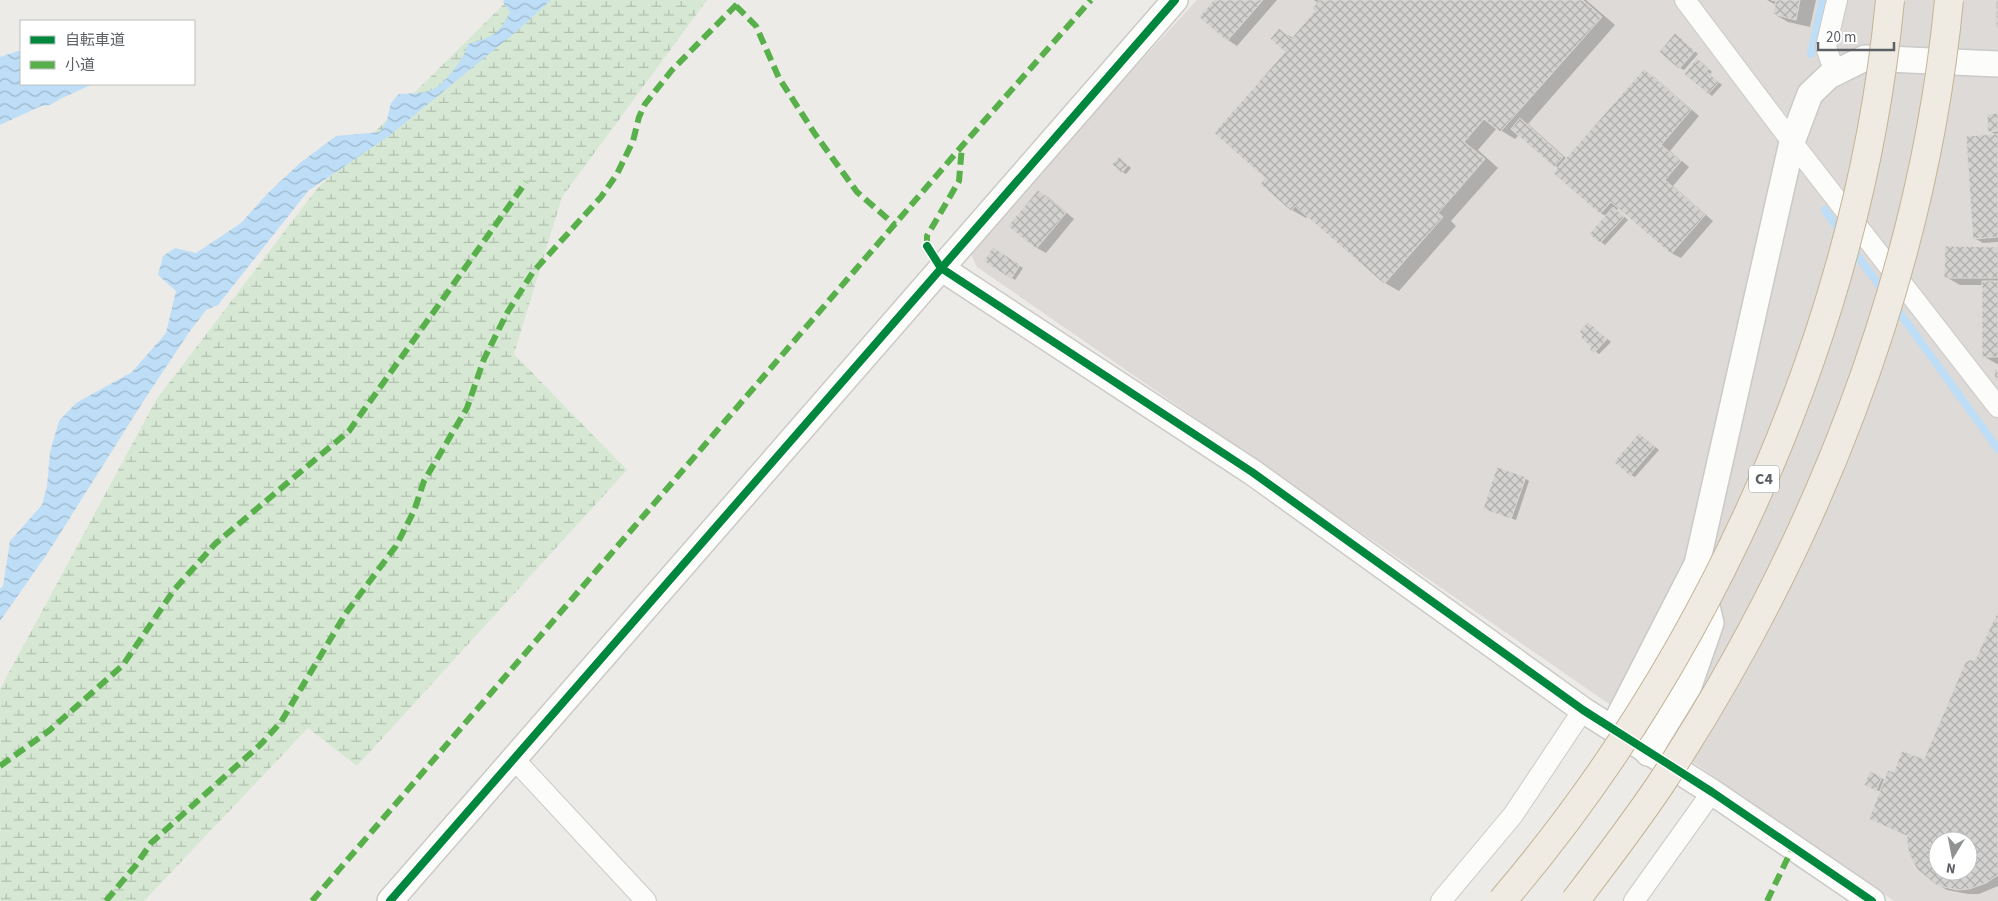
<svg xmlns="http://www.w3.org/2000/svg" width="1998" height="901" font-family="'Source Sans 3','Noto Sans JP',sans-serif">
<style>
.industrial{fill:#dddad7;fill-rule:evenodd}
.wetland{fill:url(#wetland-marsh)}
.water{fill:url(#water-waves)}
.shadow{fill:#0003;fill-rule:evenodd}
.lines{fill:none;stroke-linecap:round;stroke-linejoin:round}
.stream{stroke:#bddef6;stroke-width:8}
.building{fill:url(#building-cross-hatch);stroke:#dcdad6;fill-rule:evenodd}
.minor-casing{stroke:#c9cac9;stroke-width:22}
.tertiary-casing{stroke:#c9cac9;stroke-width:28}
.minor{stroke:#fcfcfb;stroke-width:20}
.tertiary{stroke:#fcfcfb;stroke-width:25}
.motorway-bridge-casing{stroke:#c4b495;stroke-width:30;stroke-linecap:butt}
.motorway-bridge{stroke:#efebe2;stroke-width:28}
.quiet{stroke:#58b04a;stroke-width:6;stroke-dasharray:12 6;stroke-linecap:butt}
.cycleway-casing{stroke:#fff;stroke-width:11}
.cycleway{stroke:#00873e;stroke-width:8}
.labels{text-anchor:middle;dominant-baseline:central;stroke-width:4;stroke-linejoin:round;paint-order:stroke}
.shield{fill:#fff;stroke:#8e9093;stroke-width:1}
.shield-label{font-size:16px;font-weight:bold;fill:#5d6165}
</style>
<defs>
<pattern id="wetland-marsh" width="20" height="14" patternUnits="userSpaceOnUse" patternTransform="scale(1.25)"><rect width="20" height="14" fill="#d6e8d3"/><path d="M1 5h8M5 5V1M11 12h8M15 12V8" fill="none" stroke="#b1bfaf"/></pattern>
<pattern id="water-waves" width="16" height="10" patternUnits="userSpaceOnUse" patternTransform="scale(1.25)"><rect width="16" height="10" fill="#bddef6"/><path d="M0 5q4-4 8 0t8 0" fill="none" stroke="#9db7cb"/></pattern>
<pattern id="building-cross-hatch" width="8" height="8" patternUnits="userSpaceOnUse" patternTransform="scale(1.25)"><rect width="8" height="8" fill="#d3d2d0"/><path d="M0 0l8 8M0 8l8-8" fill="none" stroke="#aeaeac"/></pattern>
</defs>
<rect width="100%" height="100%" fill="#edebe7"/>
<path class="industrial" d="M1197,0H1998V901H1894L977,267L968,248ZM1938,841H1968V871H1938Z"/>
<polygon class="wetland" points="508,0 707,0 562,197 514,354 627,470 357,766 308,728 144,901 0,901 0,689 156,400 316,190"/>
<g class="water">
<path d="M504,0H551L517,31L389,136L308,191L218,305L206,310L190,331L146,397L49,551L0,621V589L3,586L10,541L42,505L47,486L50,452L59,421L76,403L132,372L166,333L176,291L158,275L163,256L175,248L196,253L241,223L267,194L300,163L336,136L380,132L387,120L391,103L399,94C429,93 436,93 455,68C461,60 465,54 468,44C492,37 499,35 510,12L503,2Z"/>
<polygon points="21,50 21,84 93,84 60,99 50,105 41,106 0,125 0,57"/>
</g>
<g class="shadow">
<polygon points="1216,0 1277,0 1237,46 1228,40 1201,17"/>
<polygon points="1314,0 1586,0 1615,25 1528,124 1567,159 1644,71 1653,76 1699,116 1670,151 1689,167 1673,186 1713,221 1681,258 1671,253 1619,207 1617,210 1628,220 1605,245 1591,234 1606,216 1600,213 1559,169 1519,135 1515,139 1497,128 1478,150 1498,168 1451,221 1456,226 1399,291 1385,283 1308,216 1306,218 1292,210 1267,178 1286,52 1279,30 1293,38 1316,11 1318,3"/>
<polygon points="1767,0 1816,0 1810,27 1788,22 1774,14 1776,5"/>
<polygon points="1679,37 1698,54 1684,70 1680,68"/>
<polygon points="1702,62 1712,72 1710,74 1722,85 1712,96 1708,93"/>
<polygon points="1998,114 1998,242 1983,243 1974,238 1997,135 1989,131"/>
<polygon points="1123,161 1131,168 1126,174 1122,172"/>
<polygon points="1039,191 1048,197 1074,219 1046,253 1037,248"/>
<polygon points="1998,248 1998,364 1997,364 1983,356 1983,285 1960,285 1946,277"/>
<polygon points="993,249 1023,268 1015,280 986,261"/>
<polygon points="1589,323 1611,342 1599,354 1592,349"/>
<polygon points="1644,437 1659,450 1635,477 1631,475"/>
<polygon points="1525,478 1529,481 1516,520 1489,511"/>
<path d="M1998,615V886L1979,894H1968L1947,890L1937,884L1881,792L1870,787L1881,778L1886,780L1895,774L1925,760ZM1938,841H1968V871H1938Z"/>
</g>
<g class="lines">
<g class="stream">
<polyline points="1811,54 1823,0"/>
<polyline points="1825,210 1841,233"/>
<polyline points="1851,247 1884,292"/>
<polyline points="1894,305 1998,449"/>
</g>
</g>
<g class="building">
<polygon points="1214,0 1263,0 1227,41 1199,17"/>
<polygon points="1319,0 1583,0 1602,17 1500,132 1484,119 1464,142 1485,159 1438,213 1443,217 1384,284 1295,206 1291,211 1260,184 1265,178 1214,133 1285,52 1270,39 1279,28 1291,39 1315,11 1312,9"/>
<polygon points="1771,0 1800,0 1796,20 1773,14 1776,1"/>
<rect x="1996" y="0" width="2" height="27"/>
<polygon points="1675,33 1695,51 1679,69 1659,52"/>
<polygon points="1697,58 1709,69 1706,71 1719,82 1708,94 1684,74"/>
<polygon points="1644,69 1691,110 1661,145 1681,161 1665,180 1705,215 1671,254 1611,202 1600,214 1553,173"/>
<polygon points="1998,113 1998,131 1988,132 1987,114"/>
<polygon points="1520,118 1563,157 1554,167 1511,129"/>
<polygon points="1998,134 1998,237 1973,239 1966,136"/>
<polygon points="1119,157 1128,165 1122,173 1112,164"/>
<polygon points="1038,190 1066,213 1036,249 1008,226"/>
<polygon points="1613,207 1624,217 1600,243 1589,234"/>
<polygon points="1945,246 1998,247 1998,278 1944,278"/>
<polygon points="993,247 1020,265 1011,279 984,261"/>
<rect x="1982" y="281" width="16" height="76"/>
<polygon points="1588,322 1607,339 1594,353 1590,350 1591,347 1581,338 1582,335 1579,332"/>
<polygon points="1994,369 1998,369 1998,379 1995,379"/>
<polygon points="1639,433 1655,447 1630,476 1614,462"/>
<polygon points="1497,467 1526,477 1511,519 1483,509"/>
<path d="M1998,611V875L1986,883L1969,889L1957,890L1936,885L1917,869L1910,856L1907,844V836L1869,819L1888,770L1894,772L1902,751L1924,759L1965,663L1969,660H1975ZM1938,841H1968V871H1938Z"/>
<polygon points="1870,771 1882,777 1876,791 1864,785"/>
</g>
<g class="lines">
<g class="minor-casing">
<g id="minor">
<polyline points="1685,0 1792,142 1998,407"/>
<polyline points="1835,73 1826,47 1837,0"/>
<polyline points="513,758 646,901"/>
<polyline points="1441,901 1513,815 1583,710"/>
<polyline points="1634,901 1712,792"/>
</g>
</g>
<g class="tertiary-casing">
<g id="tertiary">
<polyline points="941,268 1252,472 1583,710 1712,792 1872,901"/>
<polyline points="1613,728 1697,564 1792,142 1810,94 1829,76 1865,58 1998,64"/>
<polyline points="1648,753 1689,686 1711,623 1702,586"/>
<path d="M390,901C651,600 913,300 1175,0"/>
</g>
</g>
<use href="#minor" class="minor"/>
<use href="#tertiary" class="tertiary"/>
<g class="motorway-bridge-casing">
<g id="motorway-bridge">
<path d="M1502,901C1713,654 1859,324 1890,0"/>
<path d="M1575,901C1604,863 1633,825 1660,785C1814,551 1922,280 1949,0"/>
</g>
</g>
<use href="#motorway-bridge" class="motorway-bridge"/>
<g class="quiet">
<polyline points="736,6 756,26 779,78 815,134 857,192 895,225"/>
<polyline points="927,246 927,236 959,181 962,146"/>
<polyline points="0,766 50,730 123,665 174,590 215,544 349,431 526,182"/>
<polyline points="106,901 136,865 151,843 261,744 281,722 346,613 396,546 414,511 424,481 467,408 484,359 507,313 533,272 601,197 617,174 633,141 639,117 645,104 672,70 741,0"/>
<polyline points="312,901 962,146 1091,0"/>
<polyline points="1767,901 1793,847"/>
</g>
<g class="cycleway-casing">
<g id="cycleway">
<polyline points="927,246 941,268 1252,472 1583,710 1712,792 1872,901"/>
<path d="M390,901C651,600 913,300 1175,0"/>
</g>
</g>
<use href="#cycleway" class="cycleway"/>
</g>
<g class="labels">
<rect class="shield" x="1749" y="465.5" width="30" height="27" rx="4"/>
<g class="shield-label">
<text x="1764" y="479">C4</text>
</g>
</g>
<rect x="20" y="20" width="175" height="65" fill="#ffffff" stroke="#bec0c1"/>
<rect x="30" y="36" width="25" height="8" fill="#00873e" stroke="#bec0c1"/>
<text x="65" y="45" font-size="15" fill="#5d6165">自転車道</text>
<rect x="30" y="61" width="25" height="8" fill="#58b04a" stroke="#bec0c1"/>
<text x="65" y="70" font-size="15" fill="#5d6165">小道</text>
<g transform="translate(1953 856) rotate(190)"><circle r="24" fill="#ffffff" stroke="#bec0c1"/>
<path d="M0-4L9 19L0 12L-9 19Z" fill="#8f9192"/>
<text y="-8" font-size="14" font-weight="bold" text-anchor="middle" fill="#5d6165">N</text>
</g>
<path d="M1818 42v8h76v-8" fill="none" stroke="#5d6165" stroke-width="2.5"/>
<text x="1826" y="42" font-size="15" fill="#5d6165" stroke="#ffffff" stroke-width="4" paint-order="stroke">20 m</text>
</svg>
